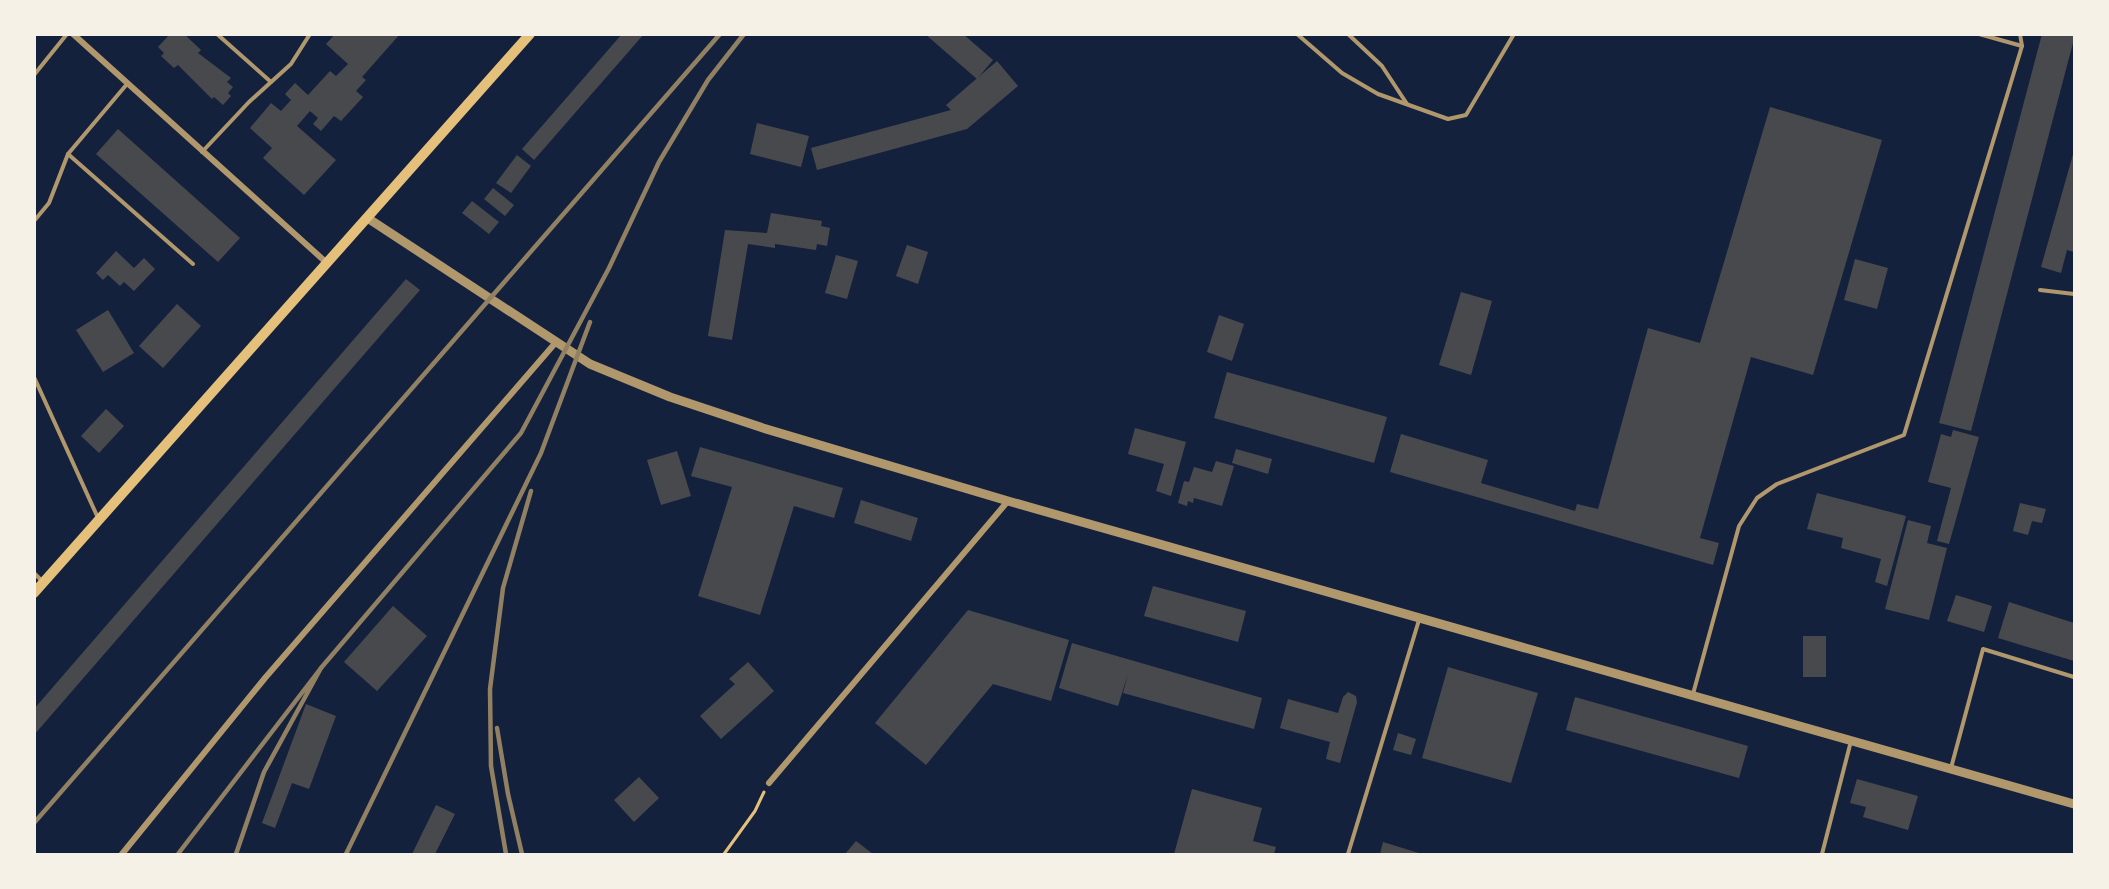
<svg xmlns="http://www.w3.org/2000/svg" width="2109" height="889" font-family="Lato,sans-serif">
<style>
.building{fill:#48494c}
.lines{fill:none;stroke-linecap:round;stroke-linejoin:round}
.path{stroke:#e5c07b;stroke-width:3}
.service{stroke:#b1986c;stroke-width:4}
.minor{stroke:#b1986c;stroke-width:6}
.tertiary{stroke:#b1986c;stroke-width:9}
.secondary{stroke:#e5c07b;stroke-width:10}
.rail{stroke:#918062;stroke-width:4.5}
</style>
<rect width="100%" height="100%" fill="#14213d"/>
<g class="building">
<polygon points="170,34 184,34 201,50 198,53 231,78 227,82 233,87 228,93 231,96 223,105 214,97 212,99 178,65 174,68 161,56 164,53 158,47"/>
<polygon points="335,34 400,34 362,77 366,80 356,91 363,97 341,121 334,116 321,131 313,124 318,118 310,111 297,126 336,160 304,195 263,158 272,148 250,128 271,103 281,111 291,100 285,94 295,83 308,95 330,71 336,76 348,64 326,44"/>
<polygon points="622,34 644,34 534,160 522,149"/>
<polygon points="925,34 963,34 993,60 977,79"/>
<polygon points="2042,34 2074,34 2074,39 1971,431 1939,423"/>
<polygon points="997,61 1018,86 967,129 817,170 811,148 951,110 946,105"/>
<polygon points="1770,107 1882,140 1813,375 1751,357 1700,538 1719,543 1713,565 1390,472 1401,434 1488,460 1481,483 1575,511 1577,504 1598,509 1648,328 1700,343"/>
<polygon points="757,123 809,136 801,167 750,154"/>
<polygon points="118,129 240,238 218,262 96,154"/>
<polygon points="2074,151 2074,252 2067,250 2061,273 2041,267"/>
<polygon points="517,155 531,166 511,193 496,183"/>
<polygon points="493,188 514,205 505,216 484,199"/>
<polygon points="472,201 499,222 489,234 462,213"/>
<polygon points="771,213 822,221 821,226 830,228 827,246 817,244 816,250 775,244 775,248 748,244 732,340 708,336 725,230 767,233"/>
<polygon points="907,245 928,252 918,284 896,276"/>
<polygon points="116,251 134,268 144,258 155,269 134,291 124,282 120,286 108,275 103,280 96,273"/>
<polygon points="836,255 858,261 847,299 825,293"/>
<polygon points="1855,259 1888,268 1877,309 1844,300"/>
<polygon points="406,279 420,290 34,735 34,709"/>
<polygon points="1461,292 1492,301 1471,375 1439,365"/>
<polygon points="177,304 201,326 163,368 139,346"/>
<polygon points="108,310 134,353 103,372 76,330"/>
<polygon points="1219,315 1244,324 1232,361 1207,352"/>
<polygon points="1227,372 1387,417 1374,463 1214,418"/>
<polygon points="106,409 124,426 99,453 81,436"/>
<polygon points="1135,428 1186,442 1171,496 1156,491 1164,464 1128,454"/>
<polygon points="1953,430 1979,437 1949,544 1937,541 1951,488 1928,482 1941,434 1951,437"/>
<polygon points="700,447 843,488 834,518 794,506 760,615 698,596 732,487 691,476"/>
<polygon points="1236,449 1272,459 1268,474 1232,463"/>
<polygon points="677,451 691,496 661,505 647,460"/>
<polygon points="1216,461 1234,466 1222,506 1194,498 1193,503 1188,501 1187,506 1178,503 1184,481 1189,482 1194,467 1212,472"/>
<polygon points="1817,493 1906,516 1887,586 1875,582 1881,559 1841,548 1843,538 1807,529"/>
<polygon points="861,500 918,518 911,541 854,523"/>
<polygon points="2020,503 2046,509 2042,523 2032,521 2028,535 2013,531"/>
<polygon points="1908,520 1931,526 1927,543 1947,548 1929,620 1885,609"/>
<polygon points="1153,586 1246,611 1238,642 1144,616"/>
<polygon points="1956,595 1992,606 1984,632 1947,621"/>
<polygon points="2009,602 2074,623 2074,661 1998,638"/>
<polygon points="393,606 427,636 377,691 344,662"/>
<polygon points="968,610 1069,640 1051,701 993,684 926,765 875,723"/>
<rect x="1803" y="636" width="23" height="41"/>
<polygon points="1072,643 1262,698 1254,729 1123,693 1128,674 1118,706 1059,688"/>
<polygon points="748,662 774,691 721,739 700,716 735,684 729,679"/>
<polygon points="1448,667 1538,693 1511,783 1422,758"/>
<polygon points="1348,692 1356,696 1357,702 1340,763 1326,759 1330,742 1280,728 1288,699 1338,713 1343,697"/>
<polygon points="1575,697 1748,746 1739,778 1566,730"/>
<polygon points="306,704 336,716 309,789 292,783 275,828 262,823"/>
<polygon points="1398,733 1416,739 1411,755 1393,750"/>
<polygon points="639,777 659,798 634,822 614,800"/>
<polygon points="1857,779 1918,796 1908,830 1863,817 1866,807 1850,803"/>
<polygon points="1192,789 1262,808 1253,841 1276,847 1274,854 1174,854"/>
<polygon points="436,805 455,814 435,854 412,854"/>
<polygon points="856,841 873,854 845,854"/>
<polygon points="1383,842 1422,854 1380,854"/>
</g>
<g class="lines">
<polyline class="path" points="724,854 755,811 764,792"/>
<g class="service">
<polyline points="217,34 271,82"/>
<polyline points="1297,34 1342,73 1378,94 1448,119 1466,115 1514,34"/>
<polyline points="1348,34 1382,66 1407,104"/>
<polyline points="2020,34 2022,46"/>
<polyline points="34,75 67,34"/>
<polyline points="127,84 68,154 193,264"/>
<polyline points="202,152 249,102 291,64 310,34"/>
<polyline points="34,221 49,203 68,154"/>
<polyline points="2040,290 2074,294"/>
<polyline points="34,377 98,518"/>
<polyline points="34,573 42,581"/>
<polyline points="1693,694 1739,526 1757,498 1777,484 1904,435 2022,46 1979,34"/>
<polyline points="1951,768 1983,649 2074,677"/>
<polyline points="1348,854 1419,620"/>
<polyline points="1822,854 1851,741"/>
</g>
<g class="minor">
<polyline points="73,34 328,264"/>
<polyline points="769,783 1008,501"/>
<polyline points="122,854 265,678 557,341"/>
</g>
<polyline class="tertiary" points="369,219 590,364 670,397 763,428 1008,501 2074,804"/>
<polyline class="secondary" points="34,593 530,34"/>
<g class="rail">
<polyline points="321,668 521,433 609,268 659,162 708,80 744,34"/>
<polyline points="497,728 508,794 522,854"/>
<polyline points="34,823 720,34"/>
<polyline points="178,854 321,668 264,772 236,854"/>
<polyline points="346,854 541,453 590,322"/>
<polyline points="506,854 491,766 490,689 503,588 531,491"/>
</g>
</g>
<rect width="2109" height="889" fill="none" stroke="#f6f1e7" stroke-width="72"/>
</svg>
